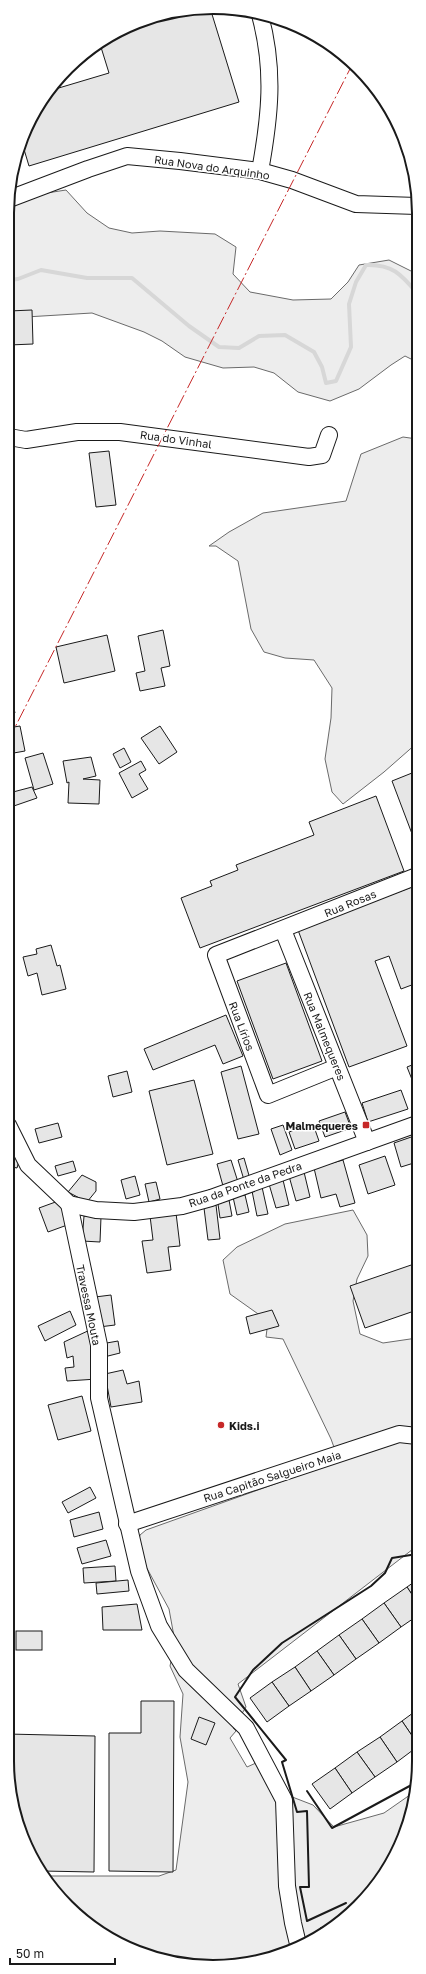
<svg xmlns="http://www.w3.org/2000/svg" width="426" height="1974" font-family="'Golos Text',sans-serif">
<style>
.green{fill:#ededed;stroke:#6a6a6a}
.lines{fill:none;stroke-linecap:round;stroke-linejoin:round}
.stream{stroke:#d7d7d7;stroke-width:4}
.building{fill:#e6e6e6;stroke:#1a1a1a}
.minor-casing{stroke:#1a1a1a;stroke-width:18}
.minor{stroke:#fff;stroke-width:16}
.wall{stroke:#1a1a1a;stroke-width:2}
.power{stroke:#c62828;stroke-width:1;stroke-dasharray:14 3 2 3;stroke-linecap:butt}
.poi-dot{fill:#c62828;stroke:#fff;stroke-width:1.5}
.labels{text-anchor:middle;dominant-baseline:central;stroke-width:3;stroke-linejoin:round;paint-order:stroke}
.street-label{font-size:11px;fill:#1a1a1a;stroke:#fff}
.poi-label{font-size:11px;font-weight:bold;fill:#1a1a1a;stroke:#fff;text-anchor:end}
.rim{fill:none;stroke:#1a1a1a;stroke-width:2}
</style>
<rect width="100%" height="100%" fill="#fff"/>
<g class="green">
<polygon points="66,190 87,213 109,228 132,233 160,231 215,234 236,247 233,274 250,292 293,300 331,299 348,282 359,265 389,260 417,274 417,362 405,356 391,365 359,389 330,401 298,392 274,373 254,367 223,368 185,357 162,341 144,332 92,313 9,318 9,197 21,197"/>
<polygon points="403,437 417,439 417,743 384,772 343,804 332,792 325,759 331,718 332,688 314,660 285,658 264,652 251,629 238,561 216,546 209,546 229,532 263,513 346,501 361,454"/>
<polygon points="353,1210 367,1235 368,1256 357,1279 353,1301 360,1334 383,1343 417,1338 417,1546 238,1684 246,1707 233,1728 236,1731 230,1738 247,1767 256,1763 269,1788 313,1805 334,1827 384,1813 417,1790 392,1864 339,1924 267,1960 199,1967 122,1946 58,1897 45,1876 159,1876 176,1870 188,1782 180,1737 183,1694 170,1666 175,1642 169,1609 143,1561 138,1543 140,1535 146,1530 339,1461 331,1439 283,1339 266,1337 268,1321 230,1294 223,1260 237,1247 285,1224"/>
</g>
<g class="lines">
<path class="stream" d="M9,280L18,279L41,270L87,278H132L189,326L219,347L239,348L259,336L285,335L314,352L322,367L326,383L336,381L351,347L349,304L356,282L366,265C392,264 401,274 417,293"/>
</g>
<g class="building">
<polygon points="211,11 239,102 29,166 23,146 35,110 52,90 109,73 100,44 160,14"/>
<polygon points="32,310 33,344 9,345 9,311"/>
<polygon points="109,451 116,505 96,507 89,453"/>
<polygon points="163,630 170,666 161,668 165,686 140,691 136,673 145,671 138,636"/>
<polygon points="107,635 115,671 64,683 56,647"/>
<polygon points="8,685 15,713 8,715"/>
<polygon points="20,726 25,751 8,754 8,728"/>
<polygon points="160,726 177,752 159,764 141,738"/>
<polygon points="124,748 131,762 120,768 113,754"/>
<polygon points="43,753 53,784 34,790 25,758"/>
<polygon points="91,757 96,776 83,779 100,780 99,804 68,803 69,782 67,783 63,761"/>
<polygon points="141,761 146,770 139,774 148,789 132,798 119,773"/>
<polygon points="417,771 417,847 392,781"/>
<polygon points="8,783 13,792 32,787 37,798 8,808"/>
<polygon points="376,796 404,871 200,948 181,898 212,886 210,881 238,870 236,865 314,835 309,822"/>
<polygon points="417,885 417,983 401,989 389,956 375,961 407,1046 349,1067 298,930"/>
<polygon points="51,945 57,966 60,965 66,989 42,995 37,973 28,976 23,957 37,954 36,949"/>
<polygon points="286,963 322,1061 273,1079 237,981"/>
<polygon points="226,1015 243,1056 223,1064 215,1045 153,1070 144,1049"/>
<polygon points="417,1063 417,1092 407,1067"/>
<polygon points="241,1066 259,1134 238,1139 221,1072"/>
<polygon points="127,1071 132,1092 113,1097 108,1076"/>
<polygon points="194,1080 213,1154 167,1165 149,1091"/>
<polygon points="401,1090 408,1109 368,1122 362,1103"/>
<polygon points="345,1112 351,1128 325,1137 319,1121"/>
<polygon points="58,1123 62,1137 39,1143 35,1129"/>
<polygon points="313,1124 319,1141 295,1149 289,1132"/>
<polygon points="283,1125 292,1150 280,1155 271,1129"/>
<polygon points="417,1135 417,1162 401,1167 394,1143"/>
<polygon points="8,1150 19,1161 17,1168 8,1166"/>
<polygon points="385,1156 395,1185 368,1194 359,1165"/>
<polygon points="244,1158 250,1179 244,1180 238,1160"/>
<polygon points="231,1160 238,1182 223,1186 217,1164"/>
<polygon points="343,1160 355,1203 340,1207 336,1194 321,1198 314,1168"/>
<polygon points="73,1161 76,1171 58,1176 55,1166"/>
<polygon points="304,1172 310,1197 296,1201 289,1176"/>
<polygon points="82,1175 96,1182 96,1191 87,1202 68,1192"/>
<polygon points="135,1176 140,1195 126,1199 121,1180"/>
<polygon points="283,1180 289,1205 276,1208 269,1184"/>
<polygon points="156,1182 160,1199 149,1202 145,1184"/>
<polygon points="262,1187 268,1214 257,1216 252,1191"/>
<polygon points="245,1195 249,1212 237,1215 233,1197"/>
<polygon points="61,1200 70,1224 48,1232 39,1208"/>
<polygon points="229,1200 232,1216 220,1218 218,1204"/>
<polygon points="216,1205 220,1239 208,1240 204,1208"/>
<polygon points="176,1213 180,1246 168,1247 171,1270 147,1273 142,1241 153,1240 150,1216"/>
<polygon points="84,1216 101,1217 100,1242 82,1241"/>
<polygon points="417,1263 417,1310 365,1328 350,1286"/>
<polygon points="111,1295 115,1325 99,1327 95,1297"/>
<polygon points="272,1310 279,1326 250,1334 246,1317"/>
<polygon points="70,1311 76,1325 45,1341 38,1326"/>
<polygon points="92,1329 97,1379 67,1381 65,1368 74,1367 73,1356 67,1358 64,1342"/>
<polygon points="118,1341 120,1353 104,1357 101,1344"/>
<polygon points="123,1370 127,1384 139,1381 142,1402 111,1407 105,1374"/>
<polygon points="82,1396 91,1431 58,1440 48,1405"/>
<polygon points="90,1487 96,1498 68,1513 62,1502"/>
<polygon points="99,1512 103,1529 74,1537 70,1520"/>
<polygon points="106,1540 111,1556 82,1564 77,1548"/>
<polygon points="115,1566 116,1581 84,1583 83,1568"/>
<polygon points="128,1580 129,1591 97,1594 96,1583"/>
<polygon points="417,1580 417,1602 407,1587"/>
<polygon points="407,1587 417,1602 417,1616 401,1627 384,1603"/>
<polygon points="384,1603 401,1627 379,1643 362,1619"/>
<polygon points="137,1604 142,1630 103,1630 102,1607"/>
<polygon points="362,1619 379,1643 356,1659 339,1635"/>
<rect x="16" y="1631" width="26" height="19"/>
<polygon points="339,1635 356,1659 334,1675 317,1651"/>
<polygon points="317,1651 334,1675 311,1691 295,1667"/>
<polygon points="295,1667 311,1691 289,1706 272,1682"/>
<polygon points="272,1682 289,1706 267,1722 250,1698"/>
<polygon points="141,1701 174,1701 173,1872 109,1871 109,1733 141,1733"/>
<polygon points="417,1710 417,1743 402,1721"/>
<polygon points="199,1717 215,1723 206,1745 191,1739"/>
<polygon points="402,1721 417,1743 417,1747 397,1762 380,1737"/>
<polygon points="7,1734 95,1736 94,1872 42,1871 23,1840 7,1761"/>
<polygon points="380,1737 397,1762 375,1777 357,1752"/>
<polygon points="357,1752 375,1777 352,1793 335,1768"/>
<polygon points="335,1768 352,1793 330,1809 312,1784"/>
<polygon points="344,1918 339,1924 322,1932 320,1928"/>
</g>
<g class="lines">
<g class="minor-casing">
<g id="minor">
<path d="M260,15C275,70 270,116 260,171"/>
<polyline points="9,199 88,169 127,156 180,161 260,171 292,180 356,204 417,206"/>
<polyline points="9,437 26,440 77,432 120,432 309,457 322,455 329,435"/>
<polyline points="283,930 367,1142"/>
<polyline points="337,1067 268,1095 216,955 417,876"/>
<polyline points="8,1125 28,1165 69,1204 96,1210 134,1212 182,1206 211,1198 417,1124"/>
<polyline points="69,1204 99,1345 99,1398 139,1571 159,1626 186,1670 246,1728 284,1800 287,1886 293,1923 298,1944"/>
<polyline points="127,1524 399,1434 417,1436"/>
</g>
</g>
<use href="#minor" class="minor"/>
<g class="wall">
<polyline points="307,1791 332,1828 417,1782"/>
<polyline points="346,1903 307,1921 300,1887 309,1887 307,1811 297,1812 282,1762 286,1760 235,1697 253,1670 282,1643 371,1586 385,1573 392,1558 417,1554"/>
</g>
<polyline class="power" points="8,741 353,63"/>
</g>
<g class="poi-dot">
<rect x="362" y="1121" width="8" height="8" rx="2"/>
<circle cx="221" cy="1425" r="4"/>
</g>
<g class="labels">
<g class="street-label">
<text transform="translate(212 167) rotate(8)">Rua Nova do Arquinho</text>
<text transform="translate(176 439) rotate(8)">Rua do Vinhal</text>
<text transform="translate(350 903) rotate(-22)">Rua Rosas</text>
<text transform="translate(242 1026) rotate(69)">Rua Lírios</text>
<text transform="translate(325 1036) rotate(68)">Rua Malmequeres</text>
<text transform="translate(245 1184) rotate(-19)">Rua da Ponte da Pedra</text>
<text transform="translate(89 1305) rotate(78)">Travessa Mouta</text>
<text transform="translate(272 1476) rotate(-18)">Rua Capitão Salgueiro Maia</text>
</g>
<g class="poi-label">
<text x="358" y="1125">Malmequeres</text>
<text x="229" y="1425" text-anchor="start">Kids.i</text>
</g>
</g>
<path d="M0 0H426V1974H0ZM213 14H213A199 199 0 0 1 412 213V1761A199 199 0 0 1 213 1960H213A199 199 0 0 1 14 1761V213A199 199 0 0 1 213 14Z" fill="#fff" fill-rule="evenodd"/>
<path class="rim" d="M213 14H213A199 199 0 0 1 412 213V1761A199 199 0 0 1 213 1960H213A199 199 0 0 1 14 1761V213A199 199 0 0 1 213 14Z"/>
<path d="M10 1958v6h105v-6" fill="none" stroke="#1a1a1a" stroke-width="2"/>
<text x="16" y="1958" font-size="12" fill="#1a1a1a" stroke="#ffffff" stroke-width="3" paint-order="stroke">50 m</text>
</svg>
